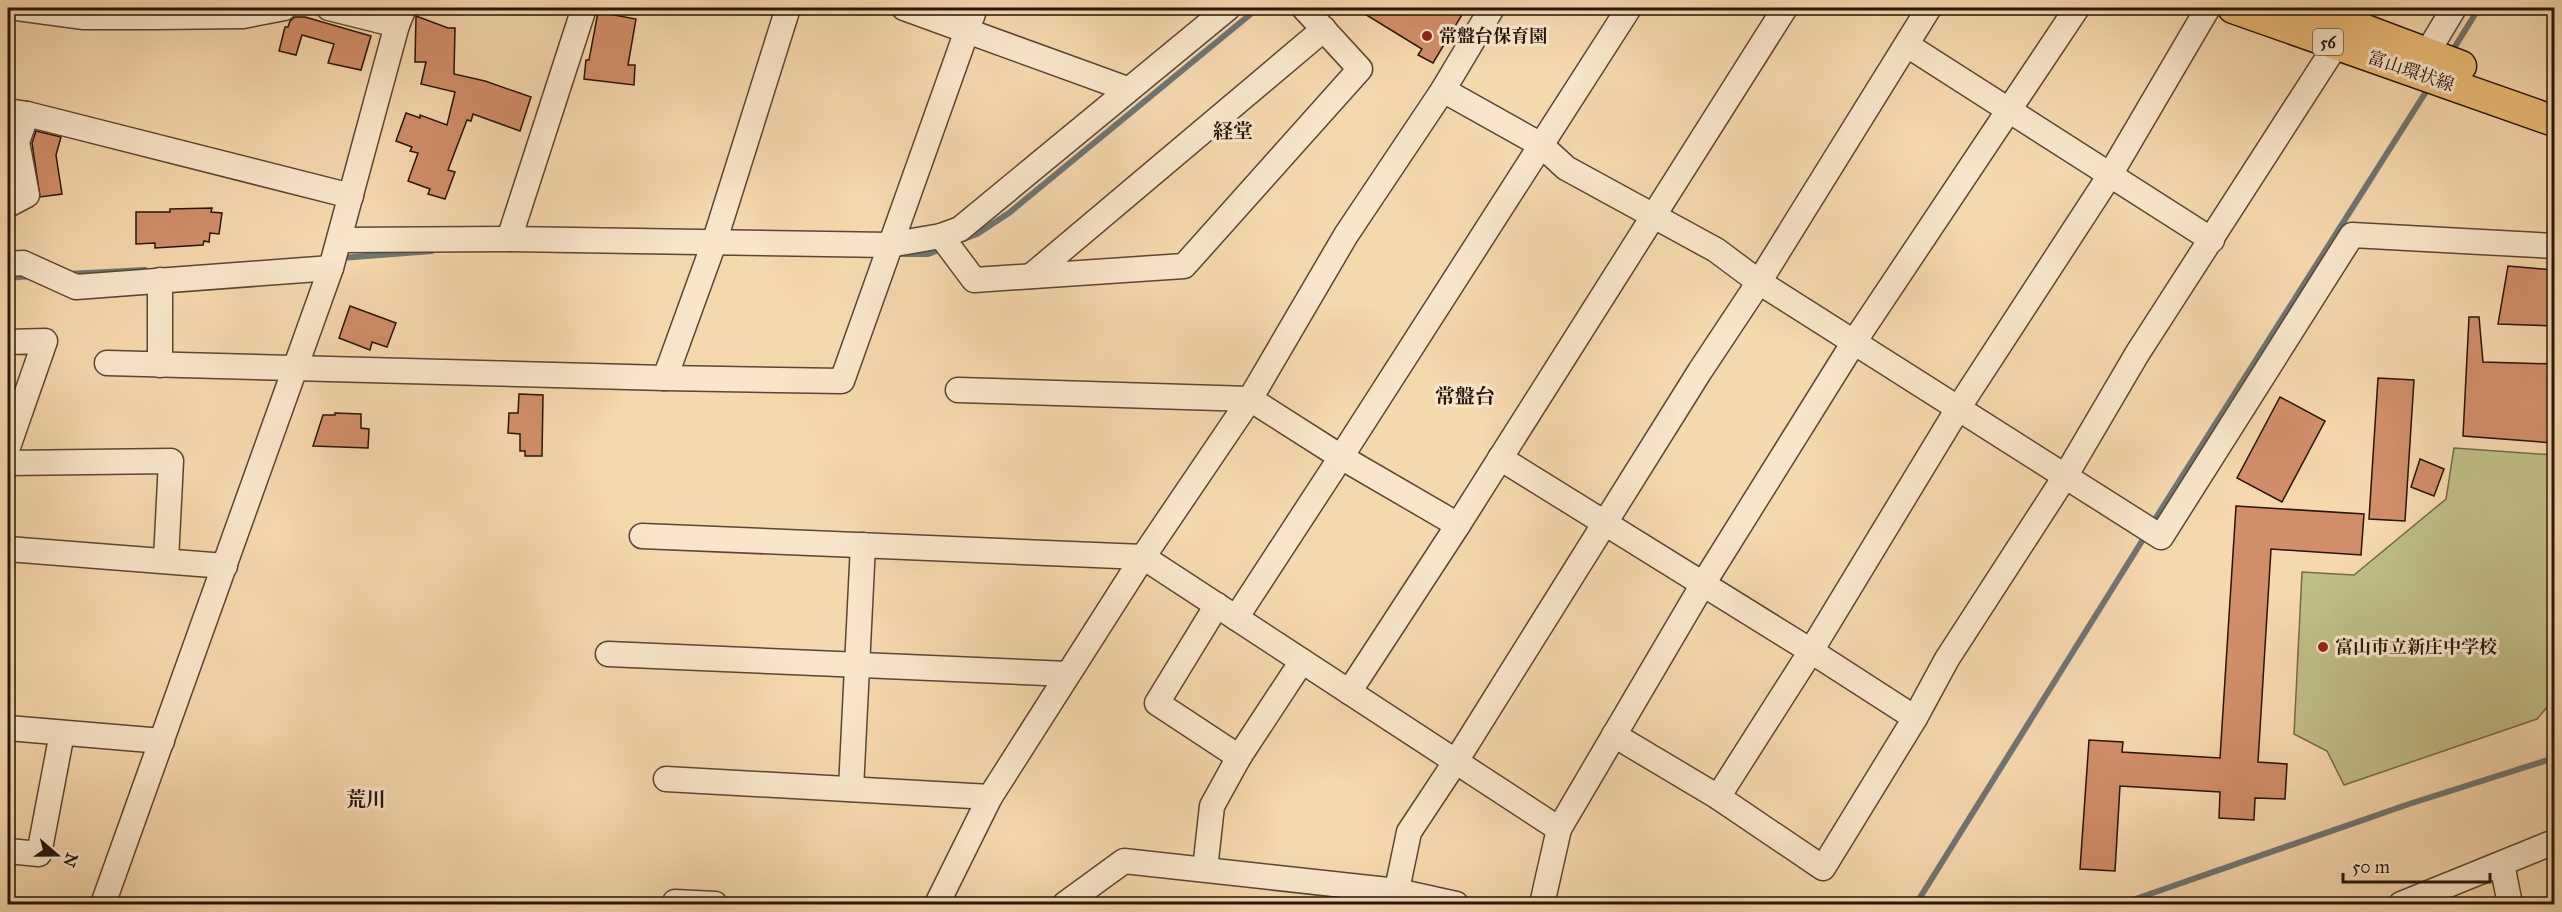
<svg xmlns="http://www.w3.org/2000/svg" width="2562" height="912" font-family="'IM FELL Great Primer','Noto Serif JP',serif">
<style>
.green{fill:#c0be88;stroke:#726a4a;stroke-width:1.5}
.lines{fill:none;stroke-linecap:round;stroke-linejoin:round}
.stream{stroke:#6f7672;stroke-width:6}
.building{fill:#d28e6b;stroke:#25150b;stroke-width:1.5}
.minor-casing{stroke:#594634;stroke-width:27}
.major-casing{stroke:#25150b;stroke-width:33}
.minor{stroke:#f9e6ca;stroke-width:24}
.major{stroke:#ebbc77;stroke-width:30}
.poi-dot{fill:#8f2418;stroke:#f9e6ca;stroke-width:2}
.labels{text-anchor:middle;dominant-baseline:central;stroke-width:6;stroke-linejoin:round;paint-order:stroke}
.shield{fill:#f9e6ca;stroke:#655444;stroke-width:1.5}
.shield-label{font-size:16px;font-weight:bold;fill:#25150b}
.poi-label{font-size:18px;font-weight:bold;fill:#25150b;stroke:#f9e6ca;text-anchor:start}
.street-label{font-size:18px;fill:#25150b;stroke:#f9e6ca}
.neighbourhood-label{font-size:20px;font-weight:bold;fill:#25150b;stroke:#f9e6ca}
</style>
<rect width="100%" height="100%" fill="#f6d8ae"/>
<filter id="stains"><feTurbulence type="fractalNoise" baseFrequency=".00333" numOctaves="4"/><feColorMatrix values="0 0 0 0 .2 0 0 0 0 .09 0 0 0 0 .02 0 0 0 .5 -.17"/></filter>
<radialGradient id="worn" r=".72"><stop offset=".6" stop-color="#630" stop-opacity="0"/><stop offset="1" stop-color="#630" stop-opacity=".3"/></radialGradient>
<polygon class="green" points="2454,448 2554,455 2554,699 2537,719 2344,785 2327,751 2294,734 2302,572 2354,575 2446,499"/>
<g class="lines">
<g class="stream">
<polyline points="2451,53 2479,8"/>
<polyline points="961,240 977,234 1009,213 1258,8"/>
<polyline points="901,254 928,254 944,248"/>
<polyline points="341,258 432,251"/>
<polyline points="68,274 145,270"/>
<polyline points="8,278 31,276"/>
<polyline points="2152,524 2429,87"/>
<polyline points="1916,904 2147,533"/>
<polyline points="2121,904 2409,804 2554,758"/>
</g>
</g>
<g class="building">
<polygon points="1355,8 1466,8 1433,63 1418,55 1422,49"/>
<polygon points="598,12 636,19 628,65 635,65 634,85 584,79 586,60 589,60"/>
<polygon points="416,16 448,28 455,28 454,74 485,81 531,97 520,131 473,114 471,121 467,120 448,170 455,172 445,199 428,194 430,189 408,181 418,153 410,151 412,147 396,141 406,113 420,118 420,115 447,125 455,92 421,84 426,62 415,62"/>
<polygon points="295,17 305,17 371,36 361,70 328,63 334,44 302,35 296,55 279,51 285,27 288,27 290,21"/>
<polygon points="36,131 61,137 56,155 62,194 40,197 32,143"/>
<polygon points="212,208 211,212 222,213 219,234 210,233 209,242 204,241 203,245 155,248 155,243 136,244 136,212 170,212 170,209"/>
<polygon points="2508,266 2554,270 2554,326 2498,324"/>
<polygon points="350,306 396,323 387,347 372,342 370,350 339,338"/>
<polygon points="2469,317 2479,317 2483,362 2554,364 2554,443 2463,436"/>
<polygon points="2378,378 2414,380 2405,521 2369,519"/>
<polygon points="519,394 543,395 542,456 525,456 525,451 520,451 520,434 508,433 509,413 518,413"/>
<polygon points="2280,397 2325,421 2282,502 2237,478"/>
<polygon points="335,413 361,414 361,428 369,429 368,448 313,446 323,415 335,415"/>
<polygon points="2420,459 2444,469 2434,496 2411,487"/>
<polygon points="2236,506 2364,514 2361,555 2271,549 2258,762 2287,764 2285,799 2255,798 2254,820 2219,818 2220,792 2120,786 2115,871 2080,869 2089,740 2123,742 2122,752 2220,758"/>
</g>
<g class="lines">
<g class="minor-casing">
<g id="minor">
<polyline points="17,8 84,17 156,17 243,16 284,8"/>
<polyline points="329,8 397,25"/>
<polyline points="904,8 1127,89"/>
<polyline points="1907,45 2212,240"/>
<polyline points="2427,53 2454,8"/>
<polyline points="1443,90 1541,145 1566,168 1716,250 1759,282 2161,537 2352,235 2554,246"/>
<polyline points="8,111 27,114 351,196"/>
<polyline points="8,205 27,195 17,142 27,114"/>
<polyline points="941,236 974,280 1184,266 1360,69 1304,8"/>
<polyline points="509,239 584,8"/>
<polyline points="339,240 509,239 889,245 941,236 960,229 1228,8"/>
<polyline points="8,264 23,263 76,287 331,268"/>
<polyline points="1031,276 1324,29"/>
<polyline points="160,280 160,365"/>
<polyline points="8,342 45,341 8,447"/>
<polyline points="107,363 665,378 842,381 975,8"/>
<polyline points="665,378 714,243 788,8"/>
<polyline points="958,390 1250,399 1341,457 1458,525"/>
<polyline points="1500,458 1811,651 1915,718"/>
<polyline points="8,463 171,461 166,560"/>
<polyline points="642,536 1143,557 1559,829"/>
<polyline points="8,549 225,566"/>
<polyline points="1217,605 1157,703 1239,757"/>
<polyline points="1236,618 1341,457 1629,8"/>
<polyline points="608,654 1068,674"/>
<polyline points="1349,692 1458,525 1785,8"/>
<polyline points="8,728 162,741"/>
<polyline points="1614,735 1718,797 1823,868 1915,718 1947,659 2066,475 2137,354 2336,45"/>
<polyline points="666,779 990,797"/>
<polyline points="851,789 863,545"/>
<polyline points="1718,797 1811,651 1959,407 2110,175 2208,8"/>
<polyline points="8,851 39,854 62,733"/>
<polyline points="2502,864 2510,904"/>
<polyline points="1205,869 1212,806 1239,757 1302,661"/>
<polyline points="675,902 715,904"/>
<polyline points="103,904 331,268 397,25 404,8"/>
<polyline points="937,904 990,797 1143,557 1250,399 1346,235 1443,90 1492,8"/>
<polyline points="1065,904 1124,861 1397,891 1456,904"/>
<polyline points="1394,904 1409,832 1456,761 1700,371 1759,282 1929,8"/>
<polyline points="1542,904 1559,829 1703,584 1854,342 2077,8"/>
<polyline points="2401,904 2554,842"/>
</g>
</g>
<g class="major-casing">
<g id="major">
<polyline points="2233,8 2554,121"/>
<polyline points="2307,8 2461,66"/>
</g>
</g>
<use href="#minor" class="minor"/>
<use href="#major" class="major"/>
</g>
<g class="poi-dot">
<circle cx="1427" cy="36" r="6"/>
<circle cx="2323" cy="647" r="6"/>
</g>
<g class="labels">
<rect class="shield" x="2313" y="29" width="30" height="26" rx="4.5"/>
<g class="shield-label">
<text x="2328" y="42">56</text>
</g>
<g class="poi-label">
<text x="1439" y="36">常盤台保育園</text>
<text x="2335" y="647">富山市立新庄中学校</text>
</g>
<g class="street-label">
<text transform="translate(2411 71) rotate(19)">富山環状線</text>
</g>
<g class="neighbourhood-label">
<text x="1233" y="131">経堂</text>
<text x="1465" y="396">常盤台</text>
<text x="366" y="799">荒川</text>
</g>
</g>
<rect width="2562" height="912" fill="none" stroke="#f6d8ae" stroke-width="30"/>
<rect x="9" y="9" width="2544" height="894" fill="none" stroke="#25150b" stroke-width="3"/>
<rect x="15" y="15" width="2532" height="882" fill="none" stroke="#25150b" stroke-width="1.5"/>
<g transform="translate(57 855) rotate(110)" stroke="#f9e6ca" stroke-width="4.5" paint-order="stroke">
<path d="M0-4.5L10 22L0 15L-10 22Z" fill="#25150b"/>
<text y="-9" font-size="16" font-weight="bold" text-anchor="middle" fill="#25150b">N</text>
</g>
<path d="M2343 873v9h147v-9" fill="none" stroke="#25150b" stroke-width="3"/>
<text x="2352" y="873" font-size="18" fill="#25150b" stroke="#f9e6ca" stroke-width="4.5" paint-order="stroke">50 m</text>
<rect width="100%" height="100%" filter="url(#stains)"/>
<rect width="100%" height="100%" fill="url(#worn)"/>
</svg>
